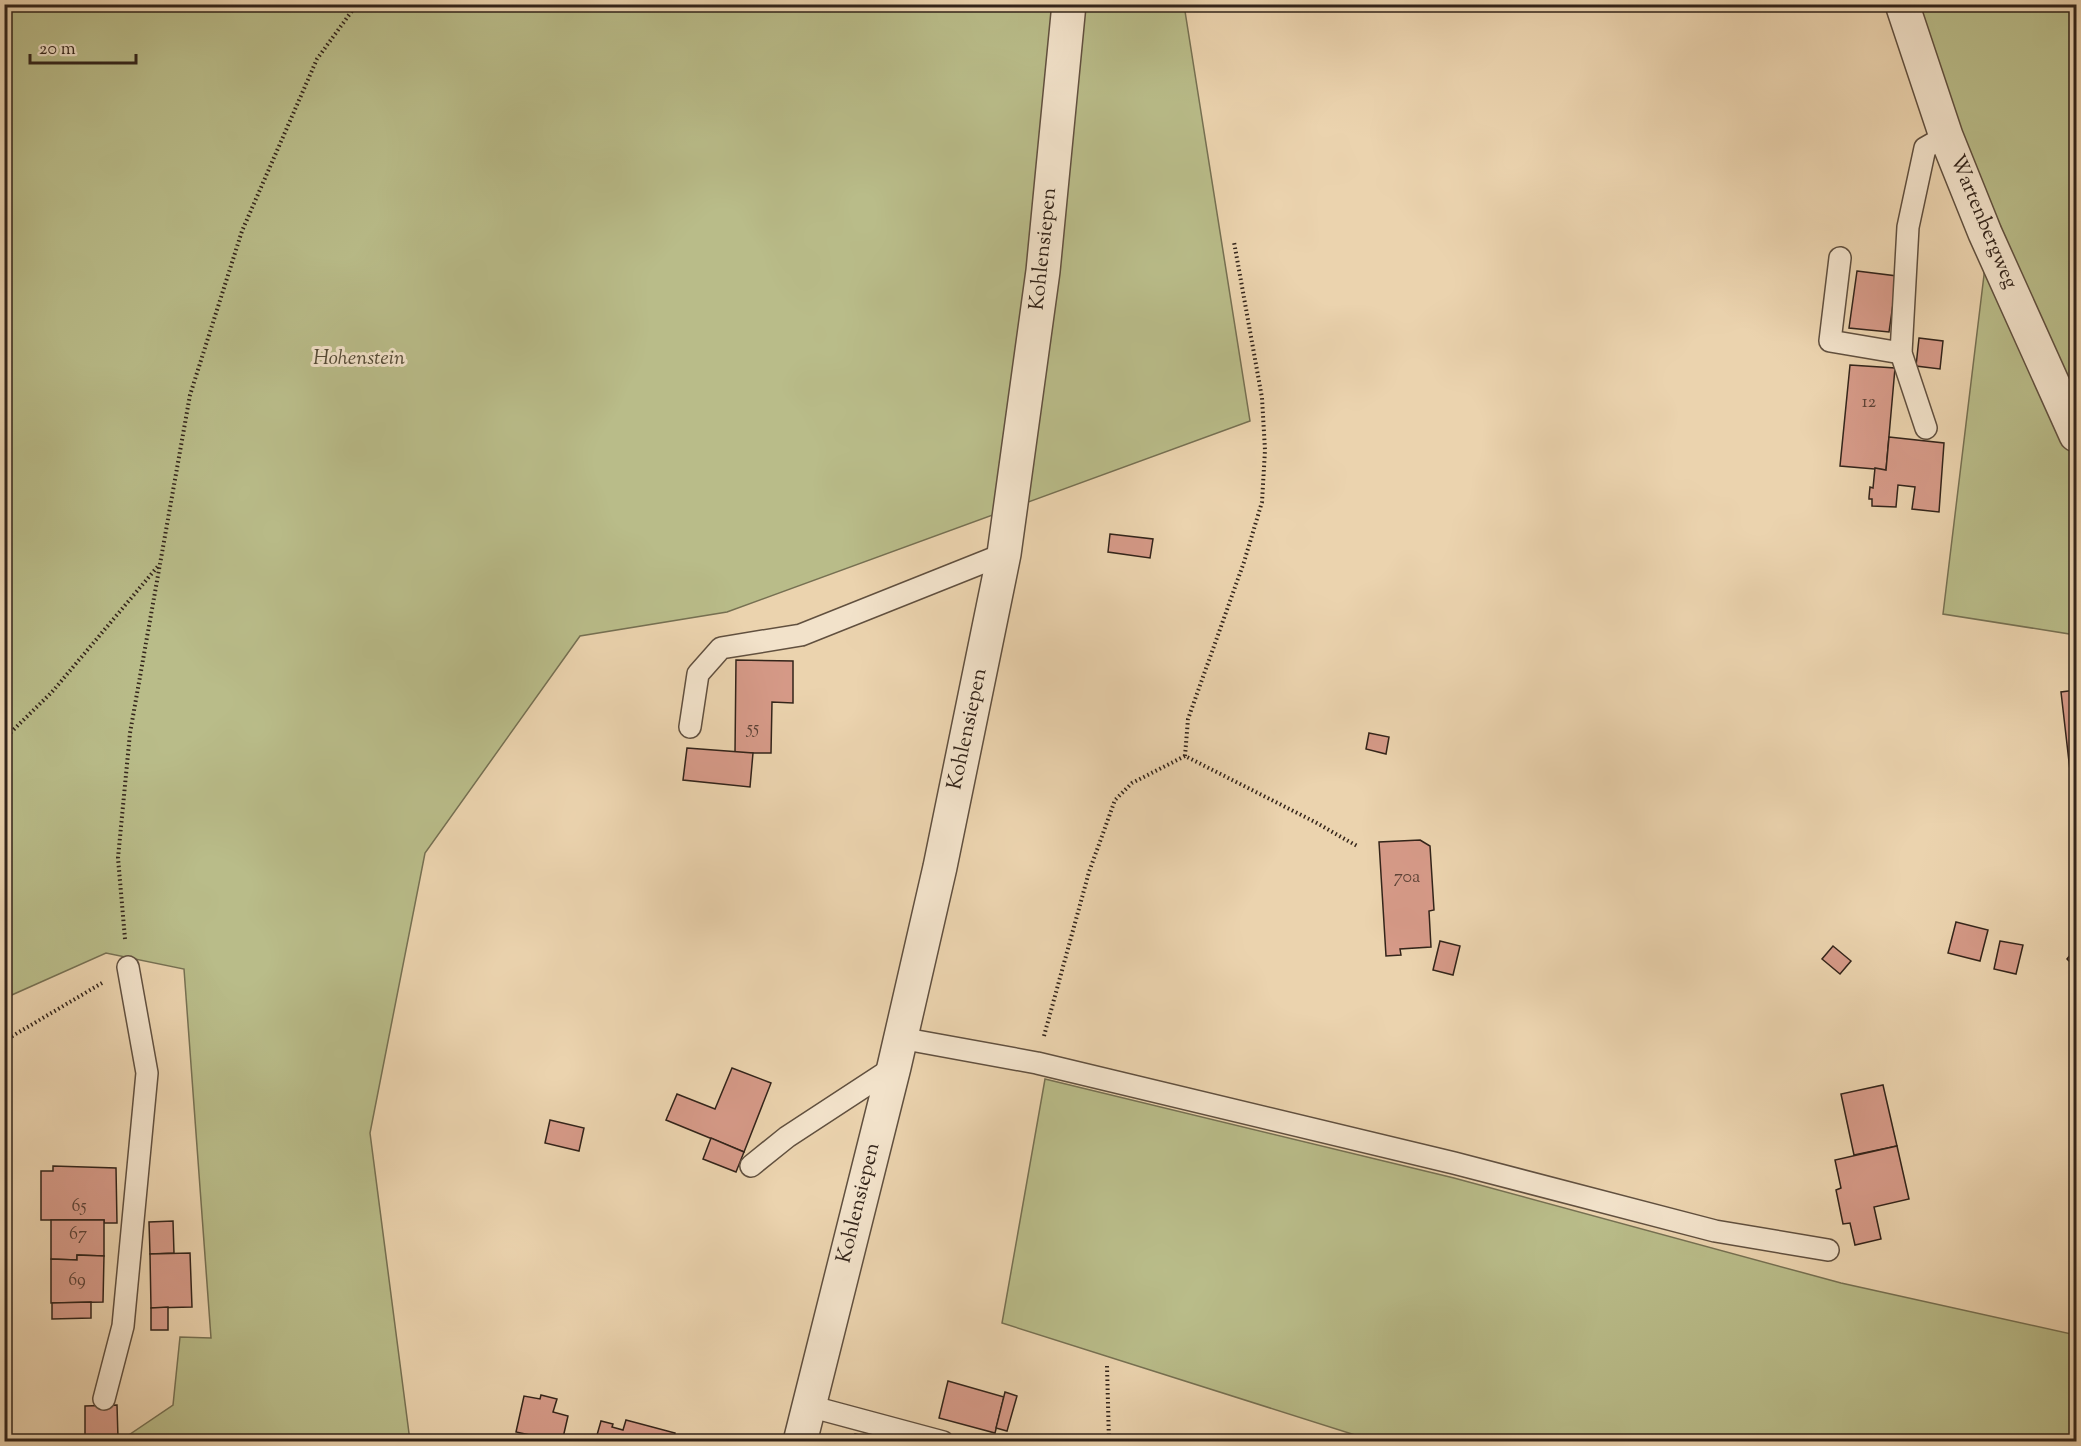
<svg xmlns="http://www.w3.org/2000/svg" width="2081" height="1446" font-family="'Sorts Mill Goudy',serif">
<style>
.green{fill:#b9bc89;stroke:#767052;stroke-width:1.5}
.building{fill:#d69a88;stroke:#33241a;stroke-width:1.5}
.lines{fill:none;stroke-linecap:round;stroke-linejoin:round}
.service-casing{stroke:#61503f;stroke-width:24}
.minor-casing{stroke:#61503f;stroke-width:36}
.tertiary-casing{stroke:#61503f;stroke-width:36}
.path{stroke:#33241a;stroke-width:4;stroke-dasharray:1.5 3;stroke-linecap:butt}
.service{stroke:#f2e2ca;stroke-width:21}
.minor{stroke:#f2e2ca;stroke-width:33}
.tertiary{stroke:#f2e2ca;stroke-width:33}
.labels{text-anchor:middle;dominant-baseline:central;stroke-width:6;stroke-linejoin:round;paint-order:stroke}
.number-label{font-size:18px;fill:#5c4236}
.street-label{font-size:21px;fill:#33241a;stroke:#f2e2ca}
.park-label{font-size:21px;font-style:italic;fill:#544a36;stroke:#f2e2ca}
</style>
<rect width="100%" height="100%" fill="#ebd3ae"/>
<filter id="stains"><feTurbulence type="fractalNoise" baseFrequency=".00333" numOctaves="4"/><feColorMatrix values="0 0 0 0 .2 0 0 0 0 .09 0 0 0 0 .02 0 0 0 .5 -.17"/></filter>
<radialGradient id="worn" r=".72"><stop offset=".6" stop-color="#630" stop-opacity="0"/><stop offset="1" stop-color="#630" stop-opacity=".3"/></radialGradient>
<g class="green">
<polygon points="4,5 1184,5 1250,421 727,612 580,636 425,853 370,1133 410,1441 120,1441 173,1405 180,1337 211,1338 184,969 106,953 5,998"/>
<polygon points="1902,5 2076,5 2076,635 1943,614 1984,275 1985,233"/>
<polygon points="1045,1079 1454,1178 1841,1283 2076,1335 2076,1441 1374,1441 1002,1323"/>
</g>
<g class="building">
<polygon points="1857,271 1897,276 1889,332 1849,328"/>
<polygon points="1919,338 1943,341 1940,369 1916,366"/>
<polygon points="1850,365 1895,368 1886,470 1840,466"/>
<polygon points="1889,437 1944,443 1939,512 1912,509 1915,487 1898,485 1896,507 1872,506 1872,499 1869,499 1869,497 1870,487 1873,488 1875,468 1886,470"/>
<polygon points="1110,534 1153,539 1150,558 1108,552"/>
<polygon points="736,660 793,661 793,703 772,702 771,753 735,753"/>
<polygon points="2076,690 2076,813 2075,814 2061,692"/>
<polygon points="1369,733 1389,737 1386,754 1366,749"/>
<polygon points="687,748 753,753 750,787 683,780"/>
<polygon points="1420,840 1430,846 1434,910 1429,911 1431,947 1400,949 1401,955 1386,956 1379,842"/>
<polygon points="1956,922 1988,930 1980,961 1948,953"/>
<polygon points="1440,941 1460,946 1453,975 1433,970"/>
<polygon points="2000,941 2023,945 2016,974 1994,969"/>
<polygon points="1833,946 1851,961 1840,974 1822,959"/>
<polygon points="2076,948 2076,968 2067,959"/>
<polygon points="732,1068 771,1083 744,1152 666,1120 677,1094 715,1109"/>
<polygon points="1883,1085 1897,1146 1854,1155 1841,1094"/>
<polygon points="550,1120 584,1128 579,1151 545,1143"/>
<polygon points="711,1138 744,1152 736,1172 703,1159"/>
<polygon points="1897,1146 1909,1199 1874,1207 1881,1239 1855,1245 1850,1223 1843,1224 1836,1190 1841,1188 1835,1160"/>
<polygon points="53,1166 116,1168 117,1223 104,1223 104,1220 41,1220 41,1171 53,1171"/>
<polygon points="51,1220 104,1220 104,1256 77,1255 77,1260 51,1259"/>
<polygon points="173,1221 174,1253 150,1254 149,1222"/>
<polygon points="190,1253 192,1307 151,1308 150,1254"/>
<polygon points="77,1255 104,1256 103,1302 51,1303 51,1259 77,1260"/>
<polygon points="91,1302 91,1318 52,1319 52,1303"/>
<polygon points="168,1307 168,1330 151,1330 151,1308"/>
<polygon points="948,1381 1004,1397 995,1433 939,1418"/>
<polygon points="1005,1392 1017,1396 1007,1431 996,1428"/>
<polygon points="541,1395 557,1399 553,1412 568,1416 562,1442 516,1432 524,1396 540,1399"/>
<polygon points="117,1405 118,1438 85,1439 85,1406"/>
<polygon points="626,1420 675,1433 673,1442 595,1442 601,1421 613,1424 612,1427 623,1430"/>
<polygon points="855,1434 886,1442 853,1442"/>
</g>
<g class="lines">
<g class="service-casing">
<g id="service">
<polyline points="1840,258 1830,341 1901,353"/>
<polyline points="1926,428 1901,353 1908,227 1925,148 1946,136"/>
<polyline points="690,727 698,674 721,648 801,635 1004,554"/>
<polyline points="900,1038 1037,1063 1454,1163 1715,1231 1828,1250"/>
<polyline points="751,1166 787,1137 894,1067"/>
<polyline points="104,1399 123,1326 147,1073 128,967"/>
<polyline points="809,1406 943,1442"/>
</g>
</g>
<g class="minor-casing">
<polyline id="minor" points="1902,4 1946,136 1985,233 2076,435"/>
</g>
<g class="tertiary-casing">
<polyline id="tertiary" points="800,1442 894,1067 940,867 1004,554 1043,271 1069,4"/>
</g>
<g class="path">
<polyline points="4,739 52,692 159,565"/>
<polyline points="1185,756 1188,719 1244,562 1262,502 1265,450 1262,398 1234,242"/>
<polyline points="125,939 118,858 130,733 190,395 242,231 317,59 357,4"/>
<polyline points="1044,1036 1089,872 1115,800 1132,783 1185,756 1315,822 1357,846"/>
<polyline points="4,1041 102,983"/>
<polyline points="1107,1366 1109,1442"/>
</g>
<use href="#service" class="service"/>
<use href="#minor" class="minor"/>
<use href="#tertiary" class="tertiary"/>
</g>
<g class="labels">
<g class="number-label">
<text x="1869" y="403">12</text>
<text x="753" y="729">55</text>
<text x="1407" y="878">70a</text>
<text x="79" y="1207">65</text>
<text x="78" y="1235">67</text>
<text x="77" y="1281">69</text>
</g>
<g class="street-label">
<text transform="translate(1983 222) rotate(67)">Wartenbergweg</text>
<text transform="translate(1044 249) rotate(-84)">Kohlensiepen</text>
<text transform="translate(968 729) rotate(-78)">Kohlensiepen</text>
<text transform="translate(859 1203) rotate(-76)">Kohlensiepen</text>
</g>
<g class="park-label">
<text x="359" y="359">Hohenstein</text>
</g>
</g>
<rect width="2081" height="1446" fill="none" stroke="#ebd3ae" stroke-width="24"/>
<rect x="6" y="6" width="2069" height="1434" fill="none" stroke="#33241a" stroke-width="3"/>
<rect x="12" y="12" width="2057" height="1422" fill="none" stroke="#33241a" stroke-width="1.5"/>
<path d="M30 54v9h106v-9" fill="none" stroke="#33241a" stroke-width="3"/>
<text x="39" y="54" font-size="18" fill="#33241a" stroke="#f2e2ca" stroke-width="4.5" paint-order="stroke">20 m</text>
<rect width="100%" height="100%" filter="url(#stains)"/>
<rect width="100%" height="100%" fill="url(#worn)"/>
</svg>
